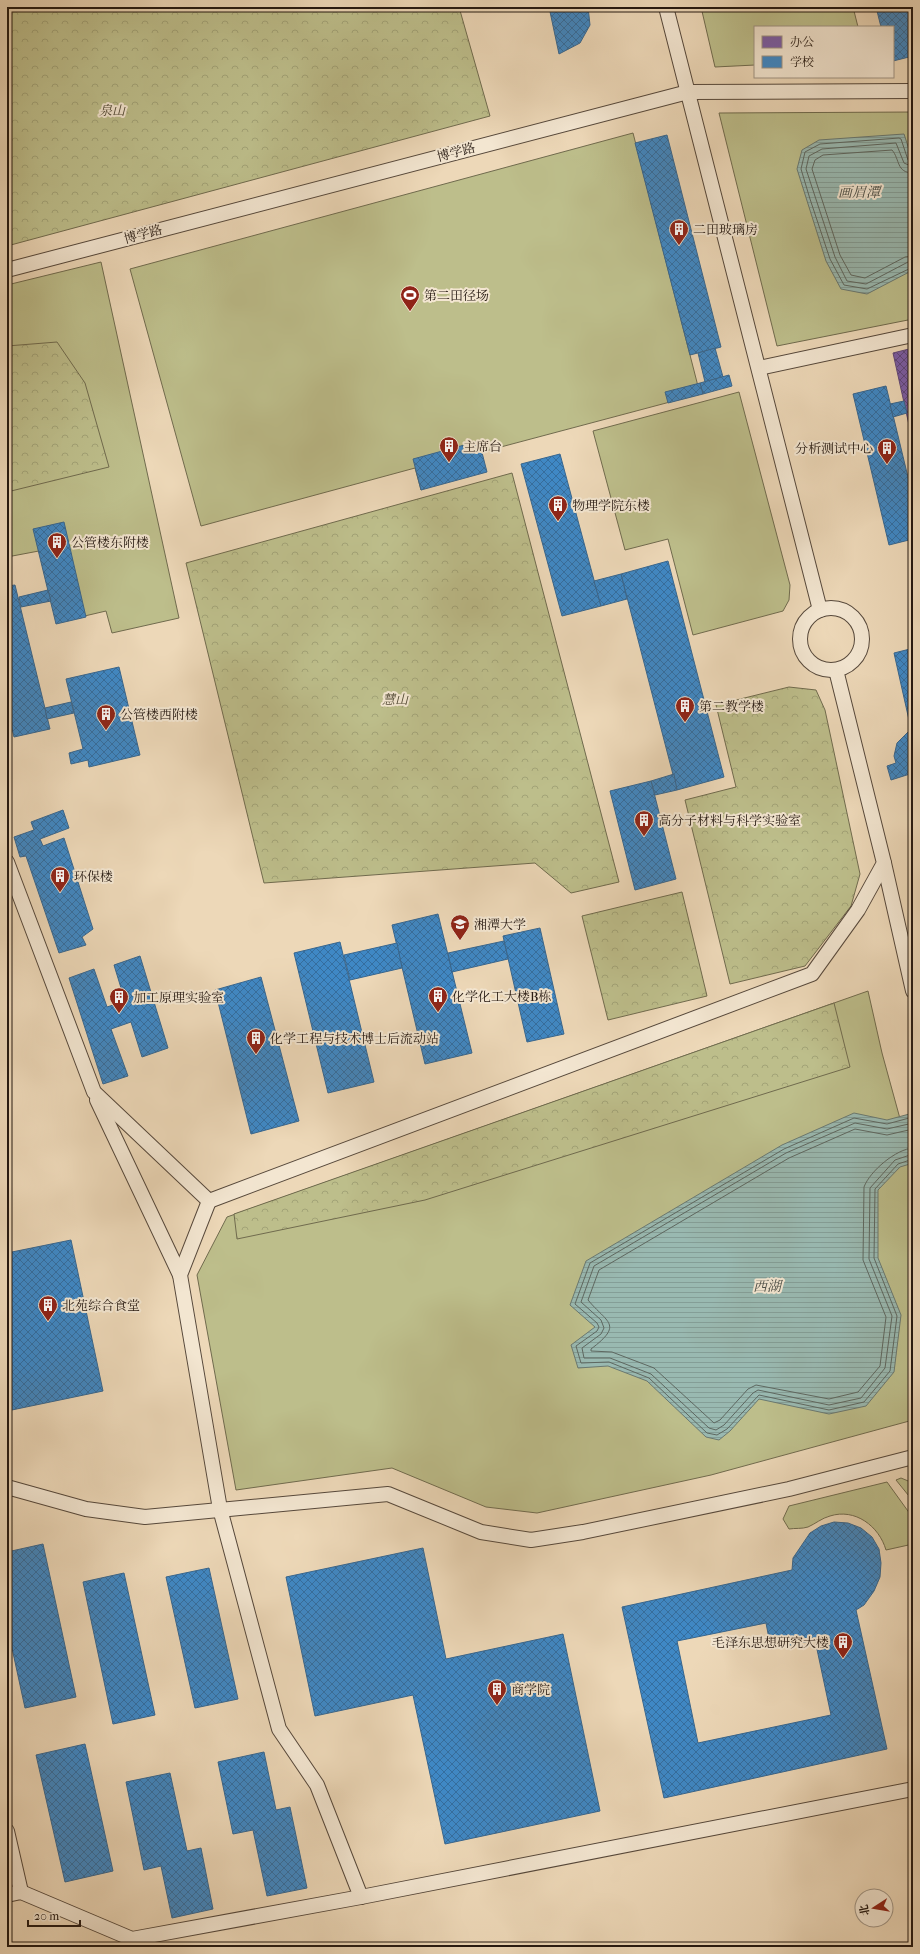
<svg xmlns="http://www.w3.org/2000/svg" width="920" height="1954" font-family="'IM FELL French Canon','Noto Serif SC',serif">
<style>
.green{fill:#bdbe8b;stroke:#706b4e}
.forest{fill:url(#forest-crowns);stroke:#706b4e}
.water{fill:url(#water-rules);stroke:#6a7971}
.offices{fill:url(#offices-cross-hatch);stroke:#61497a}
.schools{fill:url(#schools-cross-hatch);stroke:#37668f;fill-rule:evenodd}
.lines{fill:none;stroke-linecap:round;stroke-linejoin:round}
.shore{stroke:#5e6861;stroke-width:1}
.street-casing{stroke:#56483b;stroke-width:16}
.street{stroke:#f3e6d1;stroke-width:14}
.labels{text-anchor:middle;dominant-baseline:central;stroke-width:4;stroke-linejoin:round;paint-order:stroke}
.park-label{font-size:13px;font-style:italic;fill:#524a36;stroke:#f3e6d1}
.street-label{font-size:13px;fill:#241811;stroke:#f3e6d1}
.poi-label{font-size:13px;fill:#241811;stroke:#f3e6d1;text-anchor:start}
.water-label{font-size:14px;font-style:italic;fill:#4d5049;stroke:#f3e6d1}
</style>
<defs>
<pattern id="forest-crowns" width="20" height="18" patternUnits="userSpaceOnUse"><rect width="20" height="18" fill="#bdbe8b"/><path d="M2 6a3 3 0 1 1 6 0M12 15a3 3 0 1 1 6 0" fill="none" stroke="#a2a377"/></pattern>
<pattern id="water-rules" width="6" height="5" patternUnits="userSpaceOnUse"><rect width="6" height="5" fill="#99b9b1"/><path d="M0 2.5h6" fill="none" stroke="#849e97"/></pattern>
<pattern id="offices-cross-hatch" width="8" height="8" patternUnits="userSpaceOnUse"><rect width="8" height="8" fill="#7b5ea7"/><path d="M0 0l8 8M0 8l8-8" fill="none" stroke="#5f487e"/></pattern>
<pattern id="schools-cross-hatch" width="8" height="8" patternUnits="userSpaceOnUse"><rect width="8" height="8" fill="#3f88c5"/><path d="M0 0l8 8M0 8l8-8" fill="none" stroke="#356e9f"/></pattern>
</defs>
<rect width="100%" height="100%" fill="#edd8b8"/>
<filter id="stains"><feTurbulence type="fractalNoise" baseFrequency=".005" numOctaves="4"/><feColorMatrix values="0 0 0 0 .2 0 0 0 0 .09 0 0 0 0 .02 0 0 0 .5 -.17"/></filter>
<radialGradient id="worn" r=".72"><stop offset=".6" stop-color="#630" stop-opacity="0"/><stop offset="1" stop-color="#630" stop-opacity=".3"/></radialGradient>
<g class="green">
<polygon points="701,7 853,7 858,27 755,27 755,65 715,67"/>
<polygon points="913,112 913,319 777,346 719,113"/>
<polygon points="633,133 700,394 482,452 421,490 415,468 201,526 130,269"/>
<polygon points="101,262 179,618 112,633 106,611 76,618 60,547 7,557 7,285"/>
<polygon points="739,392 790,585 789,600 783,611 693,635 668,539 625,550 593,431"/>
<polygon points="868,991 882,1053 913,1166 913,1420 711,1475 537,1513 486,1507 392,1468 236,1490 197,1275 227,1217"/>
<polygon points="901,1478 913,1483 913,1501 896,1480"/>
<path d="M887,1482L913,1518V1544L886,1550C879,1526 855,1508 830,1516C822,1518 815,1524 808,1527C802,1529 795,1528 789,1529L783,1519L789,1506Z"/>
</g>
<g class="forest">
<polygon points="7,7 459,7 490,116 7,246"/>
<polygon points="57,342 85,383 109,467 7,492 7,346"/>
<polygon points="512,473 619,882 571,893 535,863 264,883 186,563"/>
<polygon points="789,687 816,690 825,710 860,874 851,906 805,966 730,984 685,800 736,787 716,705"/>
<polygon points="682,892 707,996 608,1020 582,916"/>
<polygon points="834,1003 850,1067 425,1200 237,1239 234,1214"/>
</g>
<g class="water">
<polygon points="904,134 913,162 913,270 867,294 841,289 826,261 797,169 802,150 819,140"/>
<polygon points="854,1113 887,1120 913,1113 913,1163 900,1167 878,1190 878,1258 901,1315 894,1372 866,1406 829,1414 759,1399 730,1431 719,1440 706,1437 647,1381 608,1366 578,1368 571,1345 595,1327 570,1305 586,1261 782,1145"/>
</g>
<polygon class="offices" points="913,348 913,424 909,425 893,353"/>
<g class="schools">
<polygon points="549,7 588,7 590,25 580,43 559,54"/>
<polygon points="876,7 913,7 913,56 893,61 893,27 881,27"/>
<polygon points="667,135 721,347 690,355 635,143"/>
<polygon points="715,348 723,377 705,382 698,353"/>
<polygon points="729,375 732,386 703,394 700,383"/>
<polygon points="700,383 703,394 668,403 665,392"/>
<polygon points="886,386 913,498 913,539 889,545 853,394"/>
<polygon points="904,401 907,413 893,417 890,404"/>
<polygon points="479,441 487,472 421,490 413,459"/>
<polygon points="560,454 601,606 562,616 521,464"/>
<polygon points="64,522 86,617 56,624 33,529"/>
<polygon points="668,561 724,777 677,790 621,574"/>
<polygon points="621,574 627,599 601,606 594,581"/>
<polygon points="15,585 50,729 14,737 7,708 7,586"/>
<polygon points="48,590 51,601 21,607 19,597"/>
<polygon points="910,649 913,660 913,773 891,780 887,766 896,763 894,756 897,743 911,729 894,653"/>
<polygon points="119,667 140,755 89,767 88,760 71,764 69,753 83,749 66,679"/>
<polygon points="71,702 74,713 47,719 45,708"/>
<polygon points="674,774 677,790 655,795 651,781"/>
<polygon points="651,781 676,879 635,890 610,791"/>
<polygon points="63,810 69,828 40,839 43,846 64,838 93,929 82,937 86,945 59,953 26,856 20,857 14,837 34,830 31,822"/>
<polygon points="438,914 472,1053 425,1064 392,925"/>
<polygon points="540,928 564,1034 527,1042 503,936"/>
<polygon points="504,941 508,959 452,972 448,953"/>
<polygon points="340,942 374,1082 328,1093 294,953"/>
<polygon points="397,943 402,968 350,980 344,955"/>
<polygon points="140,956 168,1048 142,1057 131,1022 111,1029 128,1076 103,1084 69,978 94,969 107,1007 125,1001 114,965"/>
<polygon points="261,977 299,1121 251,1134 215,990"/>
<polygon points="71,1240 103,1391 7,1411 7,1253"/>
<path d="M834,1522L848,1523L861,1528L872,1537L879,1549L881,1563L880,1577L874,1591L864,1605L856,1610L887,1749L664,1798L622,1607L792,1570L793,1558L810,1533L821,1526ZM766,1623L771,1649L815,1640L831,1715L698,1743L677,1641Z"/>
<polygon points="43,1544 76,1697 25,1708 7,1625 7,1552"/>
<polygon points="423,1548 446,1659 563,1634 600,1811 445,1844 413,1695 315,1716 286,1577"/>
<polygon points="209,1568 238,1699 195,1708 166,1577"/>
<polygon points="124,1573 155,1715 113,1724 83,1582"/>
<polygon points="85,1744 113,1871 65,1882 36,1755"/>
<polygon points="264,1752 276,1810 290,1807 307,1888 267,1896 253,1830 233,1834 218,1762"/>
<polygon points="170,1773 187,1851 201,1848 213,1909 172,1918 161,1866 144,1870 126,1782"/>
</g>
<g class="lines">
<g class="shore">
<polyline points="913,162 908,160 901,139 899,138 820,144 805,152 801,169 810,199 830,259 844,285 867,289 913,267"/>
<polyline points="913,167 904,163 896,143 822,149 809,156 806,169 835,257 847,281 866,284 908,262 913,262"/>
<path d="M913,173C896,173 900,159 892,150L823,155L815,160L812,169L840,255L851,275L865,278L905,257L913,256"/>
<polyline points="913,1117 887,1124 854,1118 784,1149 590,1263 575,1304 597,1323 599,1327 597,1331 576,1346 581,1363 609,1362 649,1378 707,1433 717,1435 727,1429 759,1395 829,1410 864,1402 890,1371 897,1316 874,1258 875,1189 898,1164 913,1159"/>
<polyline points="913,1123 887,1129 855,1123 786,1153 594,1266 581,1302 601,1320 604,1328 601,1334 582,1348 584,1358 610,1358 651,1374 709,1428 716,1430 724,1425 753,1393 758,1390 829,1405 861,1398 885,1368 892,1316 869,1259 870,1188 895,1160 913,1154"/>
<path d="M913,1129L887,1135L855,1129L789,1158L599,1270L588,1300C607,1323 624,1324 591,1349V1351L612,1352L654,1368L714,1423L720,1420L748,1389L756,1385L829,1399L858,1392L880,1366L886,1317L863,1260L864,1187C870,1171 896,1149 913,1148"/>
</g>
<g class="street-casing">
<g id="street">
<polyline points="666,7 820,610"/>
<polyline points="7,270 688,92 913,91"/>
<polyline points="759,368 913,335"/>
<circle cx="831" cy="639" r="31"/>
<polyline points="7,862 94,1092 209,1201 812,974 858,910 884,863 836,670"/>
<polyline points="884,863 913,991"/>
<polyline points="97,1100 180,1275"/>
<polyline points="209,1201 180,1275 220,1509 279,1729 317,1785 361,1897"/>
<polyline points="7,1487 86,1509 145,1517 388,1494 481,1532 531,1540 583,1532 789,1489 913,1457"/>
<polyline points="7,1831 21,1892"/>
<polyline points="7,1895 21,1892 132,1939 361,1897 913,1789"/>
</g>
</g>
<use href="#street" class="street"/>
</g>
<defs>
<g id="building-pin" transform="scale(1)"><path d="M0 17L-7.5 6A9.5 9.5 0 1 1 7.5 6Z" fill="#8f2418" stroke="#f3e6d1"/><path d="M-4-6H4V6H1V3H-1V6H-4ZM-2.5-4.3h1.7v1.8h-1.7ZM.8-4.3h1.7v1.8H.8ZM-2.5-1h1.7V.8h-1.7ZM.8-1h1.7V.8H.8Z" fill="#fff"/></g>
<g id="stadium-pin" transform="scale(1)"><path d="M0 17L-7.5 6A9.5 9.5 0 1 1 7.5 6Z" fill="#8f2418" stroke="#f3e6d1"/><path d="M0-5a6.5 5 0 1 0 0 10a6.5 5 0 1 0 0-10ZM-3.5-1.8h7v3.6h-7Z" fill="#fff"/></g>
<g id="university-pin" transform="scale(1)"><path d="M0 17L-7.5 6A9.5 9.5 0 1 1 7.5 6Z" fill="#8f2418" stroke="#f3e6d1"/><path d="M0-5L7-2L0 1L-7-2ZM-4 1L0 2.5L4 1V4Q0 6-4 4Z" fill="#fff"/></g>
</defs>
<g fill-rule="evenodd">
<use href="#building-pin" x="679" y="229"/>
<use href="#stadium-pin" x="410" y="295"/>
<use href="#building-pin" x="449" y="446"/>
<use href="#building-pin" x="887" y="448"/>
<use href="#building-pin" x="558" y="505"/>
<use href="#building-pin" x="57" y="542"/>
<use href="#building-pin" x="685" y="706"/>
<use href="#building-pin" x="106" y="714"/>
<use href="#building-pin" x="644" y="820"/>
<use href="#building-pin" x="60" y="876"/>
<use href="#university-pin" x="460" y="924"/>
<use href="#building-pin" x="438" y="996"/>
<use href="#building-pin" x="119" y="997"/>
<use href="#building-pin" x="256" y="1038"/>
<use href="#building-pin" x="48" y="1305"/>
<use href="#building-pin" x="843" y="1642"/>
<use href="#building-pin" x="497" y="1689"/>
</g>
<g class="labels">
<g class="park-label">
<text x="112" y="110">泉山</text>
<text x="395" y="699">慧山</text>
</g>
<g class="street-label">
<text transform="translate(456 152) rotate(-15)">博学路</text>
<text transform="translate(143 234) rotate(-15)">博学路</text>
</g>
<g class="poi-label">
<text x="693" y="229">二田玻璃房</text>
<text x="424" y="295">第二田径场</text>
<text x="463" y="446">主席台</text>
<text x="873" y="448" text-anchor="end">分析测试中心</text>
<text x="572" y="505">物理学院东楼</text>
<text x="71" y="542">公管楼东附楼</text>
<text x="699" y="706">第二教学楼</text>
<text x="120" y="714">公管楼西附楼</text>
<text x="658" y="820">高分子材料与科学实验室</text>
<text x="74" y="876">环保楼</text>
<text x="474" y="924">湘潭大学</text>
<text x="452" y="996">化学化工大楼B栋</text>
<text x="133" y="997">加工原理实验室</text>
<text x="270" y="1038">化学工程与技术博士后流动站</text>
<text x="62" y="1305">北苑综合食堂</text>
<text x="829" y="1642" text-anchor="end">毛泽东思想研究大楼</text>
<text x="511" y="1689">商学院</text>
</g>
<g class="water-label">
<text x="859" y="192">画眉潭</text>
<text x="767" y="1286">西湖</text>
</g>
</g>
<rect width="920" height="1954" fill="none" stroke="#edd8b8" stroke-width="24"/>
<rect x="8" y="8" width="904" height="1938" fill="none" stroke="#241811" stroke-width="2"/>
<rect x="12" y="12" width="896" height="1930" fill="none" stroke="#241811"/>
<rect x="754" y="26" width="140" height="52" fill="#f3e6d1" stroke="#a09484"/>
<rect x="762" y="36" width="20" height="12" fill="#7b5ea7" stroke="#a09484"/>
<text x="790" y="46" font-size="12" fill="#241811">办公</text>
<rect x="762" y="56" width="20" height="12" fill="#3f88c5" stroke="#a09484"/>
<text x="790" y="66" font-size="12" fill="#241811">学校</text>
<g transform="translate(874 1908) rotate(258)"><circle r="19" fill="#f3e6d1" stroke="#a09484"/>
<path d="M0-3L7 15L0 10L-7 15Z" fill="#8f2418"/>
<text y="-6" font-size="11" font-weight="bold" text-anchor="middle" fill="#241811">北</text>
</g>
<path d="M28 1920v6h52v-6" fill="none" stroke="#241811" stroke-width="2"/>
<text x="34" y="1920" font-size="12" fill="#241811" stroke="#f3e6d1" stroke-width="3" paint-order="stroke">20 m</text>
<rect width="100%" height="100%" filter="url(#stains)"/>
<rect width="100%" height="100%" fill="url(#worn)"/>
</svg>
